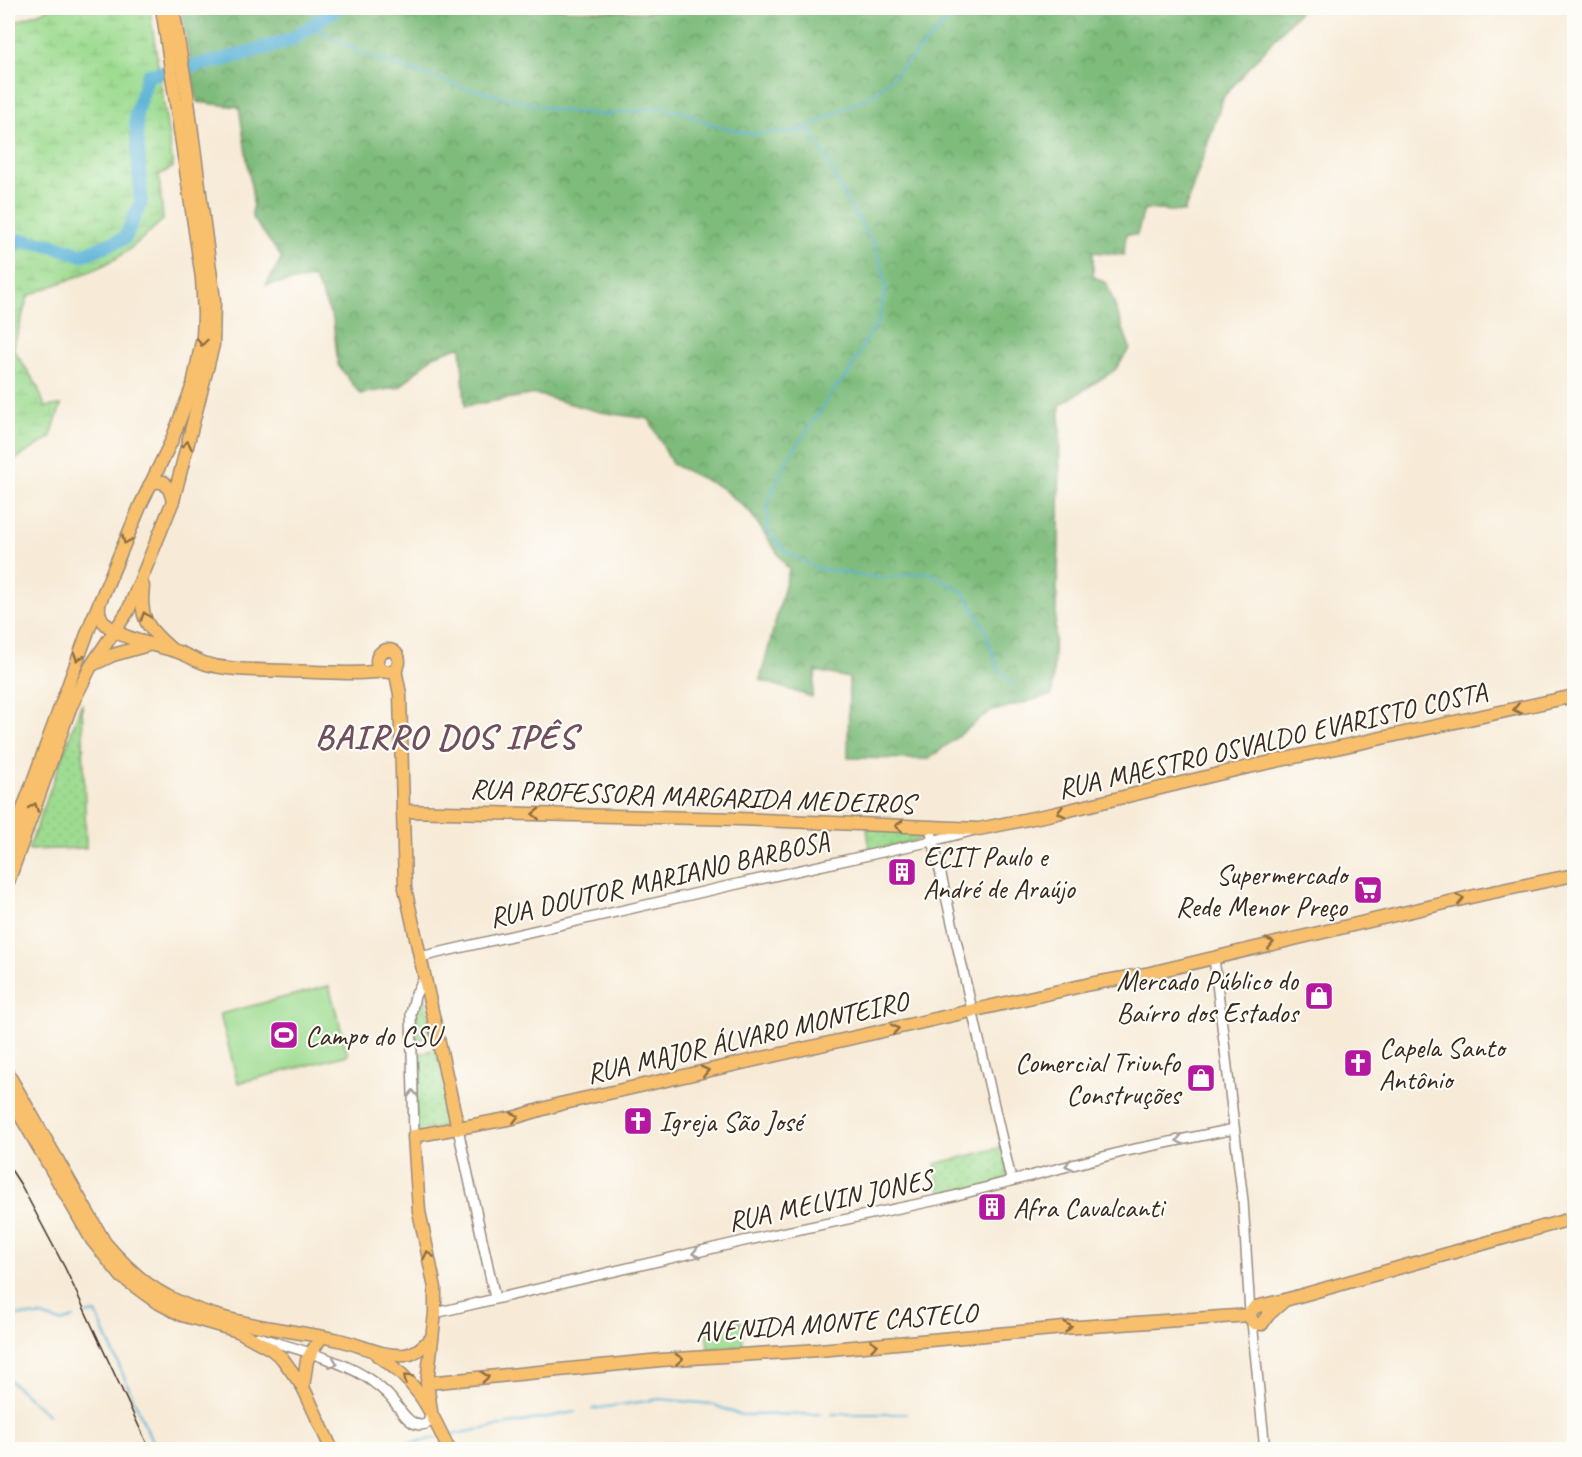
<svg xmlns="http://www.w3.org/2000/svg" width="1582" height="1457" font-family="Caveat,sans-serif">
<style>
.forest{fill:url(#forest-crowns);stroke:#5c734c;stroke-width:1.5}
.wetland{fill:url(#wetland-marsh);stroke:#6c8358;stroke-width:1.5}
.park{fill:url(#park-dots);stroke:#6c8358;stroke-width:1.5}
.garden{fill:#9edc91;stroke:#6c8358;stroke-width:1.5}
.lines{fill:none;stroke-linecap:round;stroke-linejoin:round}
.stream{stroke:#5ab2d7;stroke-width:2}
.river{stroke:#5ab2d7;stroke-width:14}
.minor-casing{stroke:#998a7b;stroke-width:12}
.major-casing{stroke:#998a7b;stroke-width:15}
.minor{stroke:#fff;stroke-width:9}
.major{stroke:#f8bf6c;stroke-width:12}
.tram{stroke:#3b2a1e;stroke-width:1.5}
.oneway{stroke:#906d41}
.oneway2{stroke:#a79f9a}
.labels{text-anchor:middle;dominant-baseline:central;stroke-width:4.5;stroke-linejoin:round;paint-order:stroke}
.street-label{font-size:28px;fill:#3b2a1e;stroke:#fdfcf7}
.poi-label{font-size:28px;fill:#3b2a1e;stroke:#fdfcf7;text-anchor:start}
.district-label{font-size:34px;font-weight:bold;letter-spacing:1.5px;fill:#6f4f5e;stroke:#fdfcf7}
</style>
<defs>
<pattern id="forest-crowns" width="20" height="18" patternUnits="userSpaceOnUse" patternTransform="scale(1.5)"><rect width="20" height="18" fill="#7ebc7b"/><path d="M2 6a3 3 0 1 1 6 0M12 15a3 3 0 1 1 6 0" fill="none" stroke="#689964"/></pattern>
<pattern id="wetland-marsh" width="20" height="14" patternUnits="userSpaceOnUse" patternTransform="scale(1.5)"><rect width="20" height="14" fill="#9edc91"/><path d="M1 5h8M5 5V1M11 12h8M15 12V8" fill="none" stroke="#89bd7d"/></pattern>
<pattern id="park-dots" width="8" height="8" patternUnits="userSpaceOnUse" patternTransform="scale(1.5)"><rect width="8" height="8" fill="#9edc91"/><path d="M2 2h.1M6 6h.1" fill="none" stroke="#89bd7d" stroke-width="1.8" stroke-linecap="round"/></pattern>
</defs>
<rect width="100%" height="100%" fill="#fdfcf7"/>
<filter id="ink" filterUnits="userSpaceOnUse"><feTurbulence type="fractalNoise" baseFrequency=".0167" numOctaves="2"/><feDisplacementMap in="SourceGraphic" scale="12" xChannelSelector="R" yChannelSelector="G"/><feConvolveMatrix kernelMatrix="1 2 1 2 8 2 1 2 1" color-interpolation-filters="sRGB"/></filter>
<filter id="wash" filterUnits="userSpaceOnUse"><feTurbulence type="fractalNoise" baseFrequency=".008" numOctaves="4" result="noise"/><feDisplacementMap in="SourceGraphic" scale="24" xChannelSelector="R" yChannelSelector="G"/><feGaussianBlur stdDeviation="1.35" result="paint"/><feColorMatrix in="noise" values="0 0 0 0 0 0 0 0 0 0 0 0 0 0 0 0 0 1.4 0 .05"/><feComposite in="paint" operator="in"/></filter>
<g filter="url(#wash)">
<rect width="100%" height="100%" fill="#f7ebd8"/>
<polygon class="forest" points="181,8 560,8 568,10 648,12 653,8 1302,8 1224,96 1184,212 1144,209 1137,235 1126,234 1124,255 1093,252 1093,276 1107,284 1130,348 1115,370 1060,405 1059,547 1052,695 989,712 929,759 848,758 849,678 816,671 812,697 760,680 789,570 750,512 720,487 672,464 649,419 600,412 535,394 465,406 461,346 433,356 400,387 360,394 338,365 333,319 314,278 266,285 282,258 252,217 253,199 239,107 197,102"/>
<path class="wetland" d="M51,8H148L150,10L173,167L159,175L163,220C150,231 137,244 123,254C94,273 59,282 28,296L13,349L37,385L45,407L61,405L50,438L8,464V25Z"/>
<g class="park">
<polygon points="82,703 86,848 28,850 31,842"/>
<polygon points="867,827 925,829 927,834 922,839 870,851"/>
<polygon points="423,989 433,1036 417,1040 417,1010"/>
<polygon points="436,1049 454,1126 416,1131 415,1055"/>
<polygon points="1003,1147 1009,1180 942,1199 935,1164"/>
</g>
<g class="garden">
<polygon points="329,986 348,1055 238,1083 220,1014"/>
<polygon points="741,1321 743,1346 708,1349 706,1326"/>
</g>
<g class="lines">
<g class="stream">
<polyline points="311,26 365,55 459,86 556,110 604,115 660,107 682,112 716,126 751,134 800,131 877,92 940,29 958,8"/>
<polyline points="807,129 821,148 846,199 872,241 882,265 886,286 878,323 865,341 851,370 834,390 787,460 767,503 768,532 785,551 815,568 882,578 929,572 964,593 984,627 998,667 1013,686"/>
<polyline points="86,1314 96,1313 156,1450"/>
<polyline points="8,1315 41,1316 61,1322 74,1318"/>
<polyline points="8,1379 48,1415"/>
<polyline points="592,1409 660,1399 711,1404 741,1415 820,1414"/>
<polyline points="832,1414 906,1414"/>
<polyline points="450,1435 575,1412"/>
<polyline points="373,1450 436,1438"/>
</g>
<polyline class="river" points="8,250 20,240 52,245 82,255 125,238 141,202 136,114 148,75 222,60 291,40 337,8"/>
</g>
</g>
<g filter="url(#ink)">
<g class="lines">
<g class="minor-casing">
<g id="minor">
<polyline points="930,827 1011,1179"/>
<polyline points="420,957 733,885 932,841 971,831"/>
<polyline points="1214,958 1243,1201 1250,1313"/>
<polyline points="458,1129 495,1298"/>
<polyline points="414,1136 411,1014 415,996 424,978"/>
<polyline points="435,1313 744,1241 942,1199 1126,1151 1234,1129"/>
<polyline points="1252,1322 1265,1450"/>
<path d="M258,1337C292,1348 345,1360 373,1382C379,1387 385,1391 390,1397C400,1408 411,1432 428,1423L431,1411"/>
</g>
</g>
<g class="major-casing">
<g id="major">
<polyline points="149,486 153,482 164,482 170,491 173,501"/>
<path d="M143,586C139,618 147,628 170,648"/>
<path d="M99,607C96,635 152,644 172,650C185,653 197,662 210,665C235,671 262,670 288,671C320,672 352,675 384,671"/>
<circle cx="388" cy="661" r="11"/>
<polyline points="92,665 113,655 148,645"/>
<polyline points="395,669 400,694 405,888 458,1129"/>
<polyline points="403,811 739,819 979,829 1053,814 1235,770 1574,696"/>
<polyline points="8,850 91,623 141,504 171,442 193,385 203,336 204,314 202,278 162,8"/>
<polyline points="8,882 70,708 91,666 128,611 173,501 213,345 214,300 187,94 173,8"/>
<path d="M8,1074L105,1243C123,1264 143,1284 167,1296C221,1325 281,1328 339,1340C362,1345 381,1357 405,1355C416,1354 424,1345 432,1338"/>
<polyline points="8,1094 92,1240 122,1277 155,1301 182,1315 238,1331 271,1349 282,1358 303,1387 332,1450"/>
<polyline points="1285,1300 1268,1315 1262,1324 1254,1323 1251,1319 1250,1313 1255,1307 1285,1300 1574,1218"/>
<path d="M377,1355C418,1382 429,1407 449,1450"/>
<polyline points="427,1383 661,1360 819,1350 1064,1328 1250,1315"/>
<polyline points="303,1387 307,1360 321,1337"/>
<polyline points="431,1411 427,1383 435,1313 435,1288 419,1211 414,1136 513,1118 560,1104 1090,984 1146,974 1479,895 1574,875"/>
</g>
</g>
<use href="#minor" class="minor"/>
<use href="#major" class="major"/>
<polyline class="tram" points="8,1165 21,1185 65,1268 150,1450"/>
</g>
<defs><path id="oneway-chevron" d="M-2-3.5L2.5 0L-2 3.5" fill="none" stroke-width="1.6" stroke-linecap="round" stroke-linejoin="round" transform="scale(1.5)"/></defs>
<g class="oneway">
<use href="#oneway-chevron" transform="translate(202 342) rotate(98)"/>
<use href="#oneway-chevron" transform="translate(187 445) rotate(-79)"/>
<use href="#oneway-chevron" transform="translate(126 540) rotate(113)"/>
<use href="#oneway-chevron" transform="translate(145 616) rotate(-108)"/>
<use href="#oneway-chevron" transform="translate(78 657) rotate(111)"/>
<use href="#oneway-chevron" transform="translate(1517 709) rotate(167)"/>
<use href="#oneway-chevron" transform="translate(34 807) rotate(-70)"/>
<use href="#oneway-chevron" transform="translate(1061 812) rotate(166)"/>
<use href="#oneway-chevron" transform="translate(536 814) rotate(-179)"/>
<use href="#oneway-chevron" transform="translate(899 826) rotate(-178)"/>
<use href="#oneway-chevron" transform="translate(1460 899) rotate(-13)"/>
<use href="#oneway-chevron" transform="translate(1270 943) rotate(-13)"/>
<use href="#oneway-chevron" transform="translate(895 1029) rotate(-12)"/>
<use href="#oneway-chevron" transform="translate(705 1071) rotate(-13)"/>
<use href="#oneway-chevron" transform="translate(515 1117) rotate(-14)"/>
<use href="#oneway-chevron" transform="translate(428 1255) rotate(-102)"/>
<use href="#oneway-chevron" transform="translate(1068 1327) rotate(-4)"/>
<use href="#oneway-chevron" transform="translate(874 1345) rotate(-5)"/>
<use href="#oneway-chevron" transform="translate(679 1359) rotate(-3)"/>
<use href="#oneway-chevron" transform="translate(485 1377) rotate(-6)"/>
<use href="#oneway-chevron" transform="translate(407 1378) rotate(-136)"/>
</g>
<g class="oneway2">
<use href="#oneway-chevron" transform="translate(413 1094) rotate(-91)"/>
<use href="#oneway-chevron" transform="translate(1180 1140) rotate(169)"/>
<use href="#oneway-chevron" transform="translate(1069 1165) rotate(166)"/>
<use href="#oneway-chevron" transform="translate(696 1253) rotate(167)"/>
<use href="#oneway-chevron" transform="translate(334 1363) rotate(21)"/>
</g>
</g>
<defs>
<g id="building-square" transform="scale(1.5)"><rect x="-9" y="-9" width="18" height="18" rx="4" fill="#b5179e" stroke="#fdfcf7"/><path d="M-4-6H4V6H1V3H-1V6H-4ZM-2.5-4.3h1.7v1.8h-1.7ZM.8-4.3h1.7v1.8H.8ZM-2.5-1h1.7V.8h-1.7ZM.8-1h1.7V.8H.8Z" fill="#fff"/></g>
<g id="supermarket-square" transform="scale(1.5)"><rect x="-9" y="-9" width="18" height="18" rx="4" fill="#b5179e" stroke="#fdfcf7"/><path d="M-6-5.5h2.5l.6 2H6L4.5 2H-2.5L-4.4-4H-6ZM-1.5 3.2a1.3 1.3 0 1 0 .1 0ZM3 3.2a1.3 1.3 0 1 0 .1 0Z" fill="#fff"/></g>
<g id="shop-square" transform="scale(1.5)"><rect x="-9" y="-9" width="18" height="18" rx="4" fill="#b5179e" stroke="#fdfcf7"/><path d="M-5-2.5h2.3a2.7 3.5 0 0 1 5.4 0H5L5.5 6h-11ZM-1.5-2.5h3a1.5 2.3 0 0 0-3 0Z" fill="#fff"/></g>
<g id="stadium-square" transform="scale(1.5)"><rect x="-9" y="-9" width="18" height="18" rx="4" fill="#b5179e" stroke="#fdfcf7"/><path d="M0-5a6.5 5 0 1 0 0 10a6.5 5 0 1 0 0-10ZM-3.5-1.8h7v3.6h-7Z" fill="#fff"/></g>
<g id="church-square" transform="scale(1.5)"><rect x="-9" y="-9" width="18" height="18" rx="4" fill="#b5179e" stroke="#fdfcf7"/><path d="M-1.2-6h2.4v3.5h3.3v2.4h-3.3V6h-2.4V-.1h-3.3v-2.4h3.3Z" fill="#fff"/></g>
</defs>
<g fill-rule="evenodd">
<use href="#building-square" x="902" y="872"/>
<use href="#supermarket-square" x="1368" y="890"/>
<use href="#shop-square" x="1319" y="996"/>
<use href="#stadium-square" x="284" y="1035"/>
<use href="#church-square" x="1358" y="1063"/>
<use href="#shop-square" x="1201" y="1078"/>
<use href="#church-square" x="638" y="1121"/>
<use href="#building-square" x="992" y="1207"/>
</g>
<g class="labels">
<g class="street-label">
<text transform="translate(1272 740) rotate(-13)">RUA MAESTRO OSVALDO EVARISTO COSTA</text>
<text transform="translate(692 796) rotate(2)">RUA PROFESSORA MARGARIDA MEDEIROS</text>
<text transform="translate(659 879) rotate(-13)">RUA DOUTOR MARIANO BARBOSA</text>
<text transform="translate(747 1037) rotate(-13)">RUA MAJOR ÁLVARO MONTEIRO</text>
<text transform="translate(830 1200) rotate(-12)">RUA MELVIN JONES</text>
<text transform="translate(836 1322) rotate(-4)">AVENIDA MONTE CASTELO</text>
</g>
<g class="poi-label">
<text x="923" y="856">ECIT Paulo e<tspan x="923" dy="32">André de Araújo</tspan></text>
<text x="1347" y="874" text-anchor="end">Supermercado<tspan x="1347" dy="32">Rede Menor Preço</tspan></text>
<text x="1298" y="980" text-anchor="end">Mercado Público do<tspan x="1298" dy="32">Baírro dos Estados</tspan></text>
<text x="305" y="1035">Campo do CSU</text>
<text x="1379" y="1047">Capela Santo<tspan x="1379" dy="32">Antônio</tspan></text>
<text x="1180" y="1062" text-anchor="end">Comercial Triunfo<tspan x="1180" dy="32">Construções</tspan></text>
<text x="659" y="1121">Igreja São José</text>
<text x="1013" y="1207">Afra Cavalcanti</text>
</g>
<g class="district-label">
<text x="446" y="736">BAIRRO DOS IPÊS</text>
</g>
</g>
<rect width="1582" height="1457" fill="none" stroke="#fdfcf7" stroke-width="30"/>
</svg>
